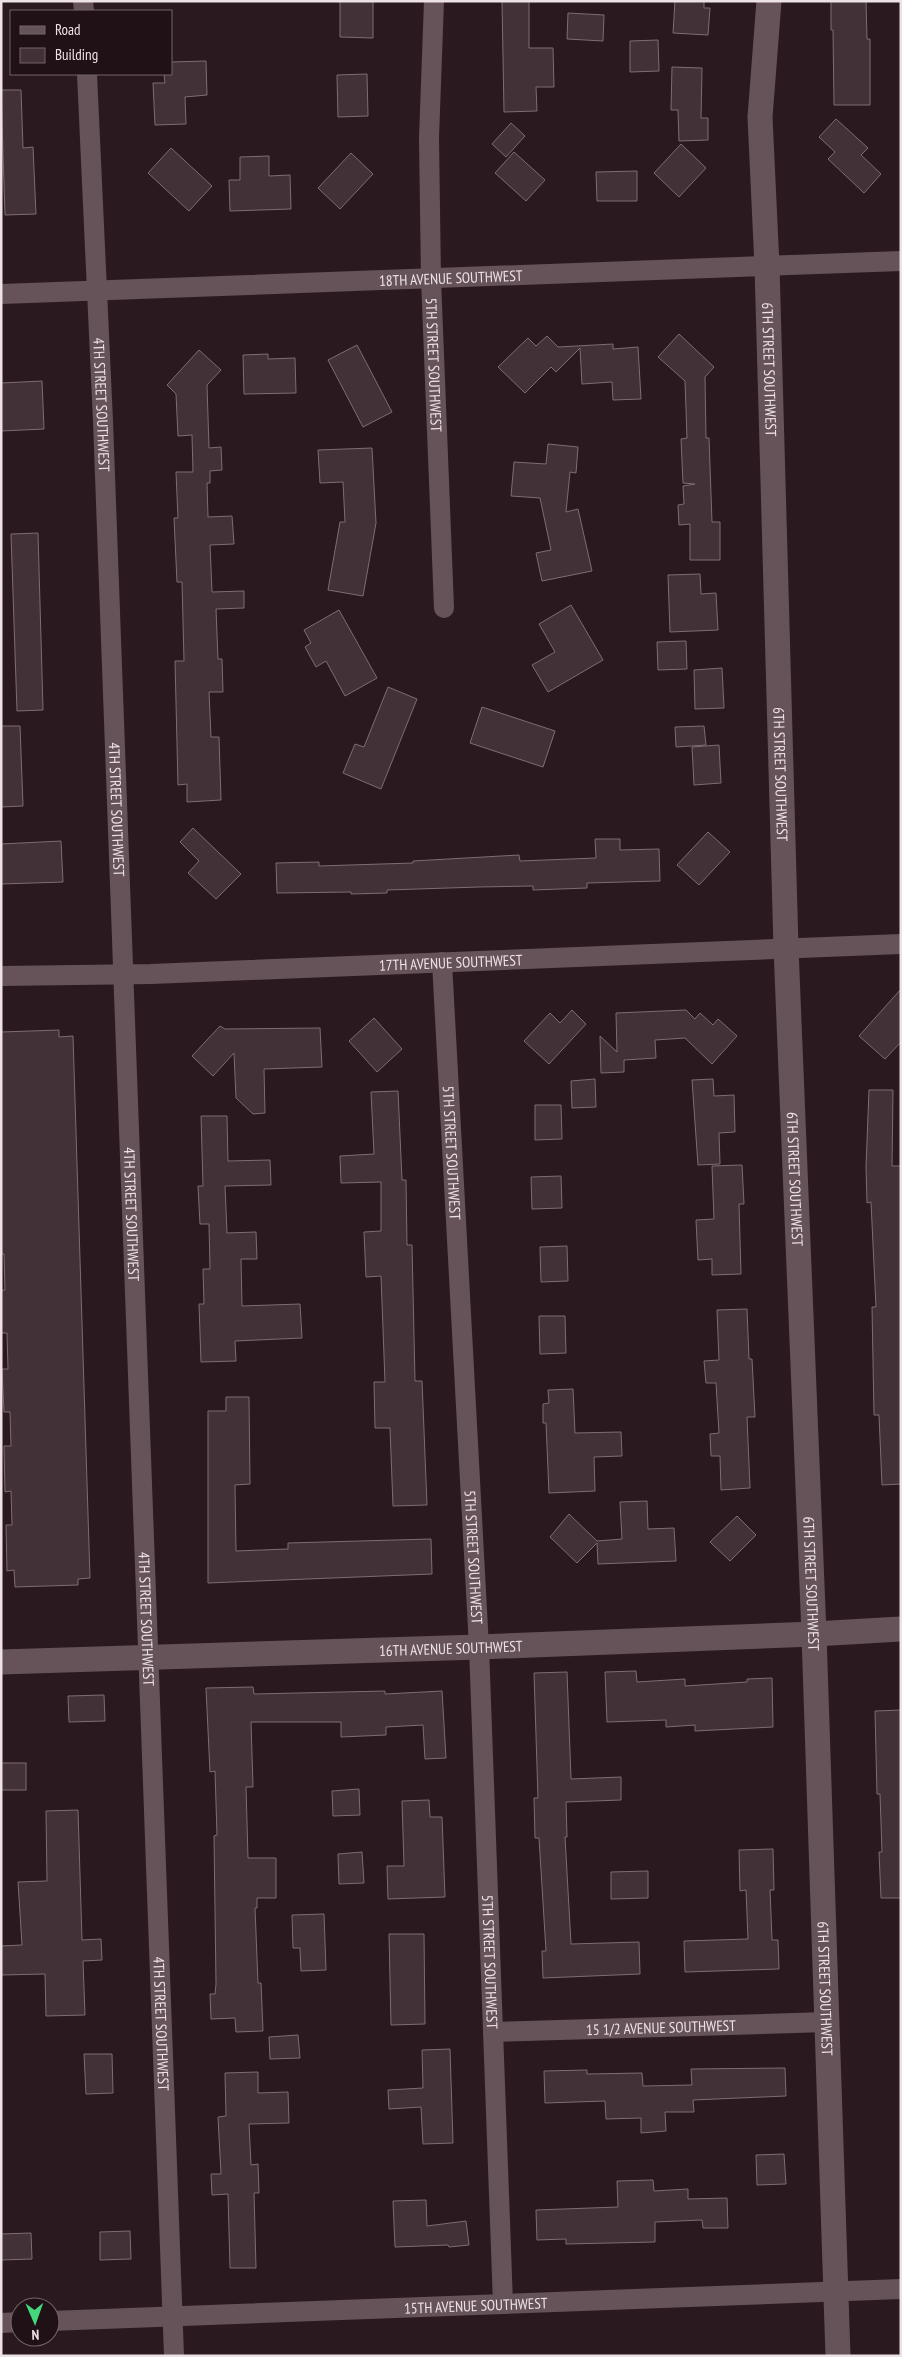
<svg xmlns="http://www.w3.org/2000/svg" width="902" height="2357" font-family="'PT Sans Narrow',sans-serif">
<style>
.building{fill:#423137;stroke:#806c73}
.lines{fill:none;stroke-linecap:round;stroke-linejoin:round}
.minor{stroke:#66535a;stroke-width:20}
.tertiary{stroke:#66535a;stroke-width:25}
.labels{text-anchor:middle;dominant-baseline:central;stroke-width:5;stroke-linejoin:round;paint-order:stroke}
.street-label{font-size:15px;fill:#ede2e6;stroke:#201117}
</style>
<rect width="100%" height="100%" fill="#2a1a20"/>
<g class="building">
<polygon points="340,1 373,1 373,38 340,37"/>
<polygon points="502,1 529,1 529,48 553,48 554,87 536,87 537,111 504,112"/>
<polygon points="675,1 704,1 704,8 710,8 708,35 673,33"/>
<polygon points="831,1 866,1 867,39 870,39 870,105 834,105 833,30 831,30"/>
<polygon points="568,13 604,15 603,41 567,39"/>
<polygon points="658,40 659,71 630,72 630,41"/>
<polygon points="206,61 207,95 185,97 186,124 155,125 153,83 165,83 164,74 171,74 171,62"/>
<polygon points="672,67 702,68 701,118 708,118 708,140 679,141 678,110 671,110"/>
<polygon points="367,74 368,116 338,117 337,75"/>
<polygon points="1,90 21,90 23,148 33,147 36,214 5,215"/>
<polygon points="836,119 868,148 861,155 881,174 864,193 828,159 835,152 819,137"/>
<polygon points="511,123 525,136 506,157 492,144"/>
<polygon points="681,144 706,168 679,197 654,173"/>
<polygon points="171,148 212,186 189,211 148,173"/>
<polygon points="514,152 545,180 526,201 495,173"/>
<polygon points="351,153 373,174 340,209 318,188"/>
<polygon points="269,156 269,176 290,175 291,209 230,211 229,180 240,180 240,157"/>
<polygon points="637,171 637,201 597,201 596,172"/>
<polygon points="679,334 714,367 705,377 706,438 709,438 712,522 720,522 720,560 690,560 690,524 679,525 678,505 684,504 683,486 695,484 683,483 681,439 687,438 685,381 658,357"/>
<polygon points="547,336 558,347 613,344 613,349 638,347 641,399 613,400 612,382 582,384 580,348 556,372 551,367 525,393 498,367 528,338 536,346"/>
<polygon points="357,345 392,412 363,427 328,360"/>
<polygon points="199,350 221,370 207,385 209,448 221,447 222,470 210,471 210,483 207,483 208,517 232,516 234,544 210,545 212,592 244,591 244,608 216,609 218,659 222,659 223,692 209,692 211,737 219,737 221,800 187,802 187,784 178,785 175,661 184,661 182,582 177,582 174,518 178,518 176,472 193,472 192,435 178,436 176,394 167,385"/>
<polygon points="268,354 268,359 295,358 296,393 244,394 243,355"/>
<polygon points="42,381 44,429 1,431 1,383"/>
<polygon points="548,444 578,447 576,473 570,472 566,512 578,509 592,571 542,581 536,553 551,550 540,498 511,496 514,462 546,464"/>
<polygon points="372,448 376,523 363,596 328,590 340,522 345,522 343,482 320,483 318,450"/>
<polygon points="38,533 43,710 17,711 11,534"/>
<polygon points="700,574 701,594 716,593 718,630 670,632 668,575"/>
<polygon points="571,605 603,660 548,692 532,665 555,652 539,624"/>
<polygon points="339,610 377,678 345,696 326,661 316,667 305,647 311,643 304,630"/>
<polygon points="686,641 687,669 658,670 657,642"/>
<polygon points="722,668 724,708 695,709 694,670"/>
<polygon points="388,687 417,699 381,789 343,773 355,744 364,747"/>
<polygon points="482,707 555,731 543,767 470,743"/>
<polygon points="1,726 20,726 23,806 1,807"/>
<polygon points="704,726 706,745 676,747 675,727"/>
<polygon points="719,745 721,783 694,785 692,747"/>
<polygon points="193,828 241,874 216,899 188,873 199,861 180,842"/>
<polygon points="708,832 730,852 699,885 677,865"/>
<polygon points="595,839 620,839 620,850 659,849 660,881 587,883 587,888 533,890 533,886 479,887 387,890 387,893 351,894 351,892 277,893 276,863 319,862 319,866 413,863 413,861 519,855 520,861 596,858"/>
<polygon points="61,841 63,882 1,884 1,844"/>
<polygon points="901,989 901,1042 885,1059 859,1036"/>
<polygon points="572,1010 586,1024 549,1064 524,1041 550,1013 560,1023"/>
<polygon points="686,1010 695,1019 700,1013 713,1025 718,1019 737,1036 712,1064 685,1038 655,1040 656,1058 624,1060 624,1072 601,1073 600,1036 617,1052 616,1013"/>
<polygon points="374,1018 402,1049 377,1072 349,1041"/>
<polygon points="220,1026 225,1029 320,1028 322,1067 264,1069 265,1113 253,1114 236,1098 234,1053 213,1076 192,1056"/>
<polygon points="59,1030 59,1037 73,1036 90,1578 78,1579 78,1585 15,1587 14,1570 7,1571 6,1525 12,1525 11,1491 5,1492 4,1446 11,1446 10,1412 4,1412 2,1369 8,1369 7,1333 1,1333 1,1290 5,1290 4,1254 1,1254 1,1032"/>
<polygon points="595,1079 596,1107 572,1108 571,1081"/>
<polygon points="713,1079 714,1096 734,1095 735,1132 719,1133 720,1164 698,1165 692,1080"/>
<polygon points="869,1090 893,1090 892,1166 901,1166 901,1484 882,1485 879,1415 874,1415 872,1307 876,1307 871,1202 867,1203 866,1167"/>
<polygon points="398,1091 402,1180 406,1180 407,1245 412,1245 415,1381 422,1381 427,1505 393,1506 390,1428 375,1428 374,1382 385,1382 381,1276 366,1277 364,1232 381,1231 381,1182 341,1183 340,1156 374,1154 371,1092"/>
<polygon points="535,1105 561,1105 562,1139 535,1140"/>
<polygon points="201,1116 227,1116 228,1161 270,1160 271,1185 225,1186 227,1233 256,1232 257,1259 241,1259 242,1306 300,1304 302,1338 235,1341 236,1361 201,1362 199,1304 204,1304 203,1269 210,1269 209,1224 200,1224 198,1186 203,1186"/>
<polygon points="742,1165 744,1204 739,1204 741,1274 712,1275 712,1259 698,1260 696,1220 714,1219 712,1166"/>
<polygon points="561,1176 562,1208 532,1209 531,1177"/>
<polygon points="567,1246 568,1281 541,1282 540,1247"/>
<polygon points="747,1309 749,1359 752,1359 755,1417 747,1417 750,1488 721,1490 720,1456 711,1456 710,1434 719,1433 716,1383 706,1383 704,1361 719,1360 717,1310"/>
<polygon points="539,1316 565,1316 566,1353 540,1354"/>
<polygon points="573,1389 575,1433 621,1432 622,1456 594,1457 595,1491 549,1493 546,1423 543,1423 543,1404 549,1403 548,1390"/>
<polygon points="226,1397 249,1397 250,1484 235,1485 236,1551 288,1549 288,1543 431,1539 432,1574 208,1583 208,1411 226,1411"/>
<polygon points="647,1501 648,1529 674,1528 676,1561 598,1564 597,1543 577,1563 550,1537 569,1514 597,1541 622,1539 620,1502"/>
<polygon points="737,1516 756,1535 730,1561 710,1542"/>
<polygon points="636,1671 637,1682 685,1679 685,1686 747,1682 747,1679 772,1678 773,1727 695,1731 695,1725 666,1727 666,1720 607,1722 605,1672"/>
<polygon points="567,1672 571,1779 621,1777 621,1800 566,1802 567,1837 565,1837 571,1944 639,1942 640,1974 543,1978 542,1951 546,1951 539,1838 535,1838 534,1798 538,1798 534,1673"/>
<polygon points="253,1687 254,1694 385,1691 385,1694 442,1691 446,1758 425,1759 423,1725 386,1727 386,1735 341,1737 341,1722 251,1722 253,1787 246,1787 248,1858 276,1858 276,1898 257,1898 257,1908 255,1908 258,1983 261,1983 263,2031 236,2032 235,2018 211,2019 210,1994 215,1994 216,1984 214,1836 217,1835 215,1771 210,1772 206,1688"/>
<polygon points="104,1695 105,1721 69,1722 68,1696"/>
<polygon points="901,1710 901,1898 881,1898 879,1852 882,1852 880,1794 877,1794 875,1711"/>
<rect x="1" y="1763" width="25" height="27"/>
<polygon points="359,1789 360,1815 333,1816 332,1791"/>
<polygon points="429,1800 430,1817 442,1817 445,1897 388,1899 387,1866 404,1866 402,1801"/>
<polygon points="78,1810 82,1940 101,1939 102,1960 83,1961 85,2015 46,2016 45,1974 1,1975 1,1946 22,1945 18,1882 47,1881 46,1811"/>
<polygon points="773,1849 774,1890 770,1890 772,1940 778,1940 779,1969 685,1972 684,1941 748,1939 746,1890 740,1891 739,1850"/>
<polygon points="362,1852 364,1883 339,1884 338,1854"/>
<polygon points="648,1871 648,1898 611,1899 611,1872"/>
<polygon points="324,1914 326,1970 301,1971 300,1948 293,1948 292,1915"/>
<polygon points="389,1934 424,1934 425,2024 391,2025"/>
<polygon points="298,2035 300,2058 270,2059 269,2037"/>
<polygon points="450,2049 453,2143 423,2144 421,2107 389,2109 388,2090 423,2088 422,2050"/>
<polygon points="84,2054 112,2054 113,2093 86,2094"/>
<polygon points="785,2068 786,2096 693,2100 694,2112 665,2112 666,2131 641,2133 641,2118 606,2119 605,2101 545,2103 544,2071 587,2070 587,2074 642,2073 643,2086 692,2085 691,2069"/>
<polygon points="258,2072 258,2093 288,2092 289,2123 249,2124 251,2165 258,2164 259,2193 254,2193 256,2268 230,2268 228,2194 212,2195 211,2174 221,2174 218,2117 226,2116 225,2073"/>
<polygon points="784,2154 786,2184 757,2185 756,2155"/>
<polygon points="653,2180 654,2191 688,2189 688,2199 727,2198 728,2228 703,2228 702,2220 655,2222 655,2242 566,2244 566,2239 537,2240 536,2210 618,2207 617,2181"/>
<polygon points="426,2200 427,2226 466,2221 469,2245 449,2247 448,2245 395,2247 393,2201"/>
<polygon points="130,2231 131,2259 100,2260 100,2232"/>
<polygon points="31,2233 32,2259 1,2260 1,2234"/>
</g>
<g class="lines">
<g class="minor">
<polyline points="83,1 84,11"/>
<path id="s1" d="M434,1L429,138L431,279L444,608"/>
<path id="s2" d="M87,74L103,421L174,2356"/>
<path id="s3" d="M1,294L901,261"/>
<path id="s4" d="M442,962L479,1647L503,2304"/>
<path id="s5" d="M1,976L151,974L901,944"/>
<path id="s6" d="M493,2032L827,2022"/>
<path id="s7" d="M50,2321L901,2289"/>
<polyline points="1,2323 20,2322"/>
</g>
<g class="tertiary">
<path id="s8" d="M769,1L760,117L767,266L786,948L814,1634L838,2356"/>
<path id="s9" d="M1,1662L479,1647L814,1634L901,1629"/>
</g>
</g>
<g class="labels">
<g class="street-label">
<text stroke="none"><textPath href="#s3" startOffset="450">18TH AVENUE SOUTHWEST</textPath></text>
<text stroke="none"><textPath href="#s1" startOffset="364">5TH STREET SOUTHWEST</textPath></text>
<text stroke="none"><textPath href="#s8" startOffset="369">6TH STREET SOUTHWEST</textPath></text>
<text stroke="none"><textPath href="#s2" startOffset="331">4TH STREET SOUTHWEST</textPath></text>
<text stroke="none"><textPath href="#s8" startOffset="774">6TH STREET SOUTHWEST</textPath></text>
<text stroke="none"><textPath href="#s2" startOffset="736">4TH STREET SOUTHWEST</textPath></text>
<text stroke="none"><textPath href="#s5" startOffset="450">17TH AVENUE SOUTHWEST</textPath></text>
<text stroke="none"><textPath href="#s4" startOffset="191">5TH STREET SOUTHWEST</textPath></text>
<text stroke="none"><textPath href="#s8" startOffset="1179">6TH STREET SOUTHWEST</textPath></text>
<text stroke="none"><textPath href="#s2" startOffset="1141">4TH STREET SOUTHWEST</textPath></text>
<text stroke="none"><textPath href="#s4" startOffset="596">5TH STREET SOUTHWEST</textPath></text>
<text stroke="none"><textPath href="#s8" startOffset="1584">6TH STREET SOUTHWEST</textPath></text>
<text stroke="none"><textPath href="#s2" startOffset="1546">4TH STREET SOUTHWEST</textPath></text>
<text stroke="none"><textPath href="#s9" startOffset="450">16TH AVENUE SOUTHWEST</textPath></text>
<text stroke="none"><textPath href="#s4" startOffset="1001">5TH STREET SOUTHWEST</textPath></text>
<text stroke="none"><textPath href="#s8" startOffset="1989">6TH STREET SOUTHWEST</textPath></text>
<text stroke="none"><textPath href="#s2" startOffset="1951">4TH STREET SOUTHWEST</textPath></text>
<text stroke="none"><textPath href="#s6" startOffset="168">15 1/2 AVENUE SOUTHWEST</textPath></text>
<text stroke="none"><textPath href="#s7" startOffset="426">15TH AVENUE SOUTHWEST</textPath></text>
</g>
</g>
<rect width="902" height="2357" fill="none" stroke="#ede2e6" stroke-width="5"/>
<rect x="10" y="10" width="162" height="65" fill="#201117" stroke="#72656a"/>
<rect x="20" y="26" width="25" height="8" fill="#66535a" stroke="#72656a"/>
<text x="55" y="35" font-size="15" fill="#ede2e6">Road</text>
<rect x="20" y="48" width="25" height="15" fill="#423137" stroke="#72656a"/>
<text x="55" y="60" font-size="15" fill="#ede2e6">Building</text>
<g transform="translate(35 2322) rotate(178)"><circle r="24" fill="#201117" stroke="#72656a"/>
<path d="M0-4L9 19L0 12L-9 19Z" fill="#44d77b"/>
<text y="-8" font-size="14" font-weight="bold" text-anchor="middle" fill="#ede2e6">N</text>
</g>
</svg>
